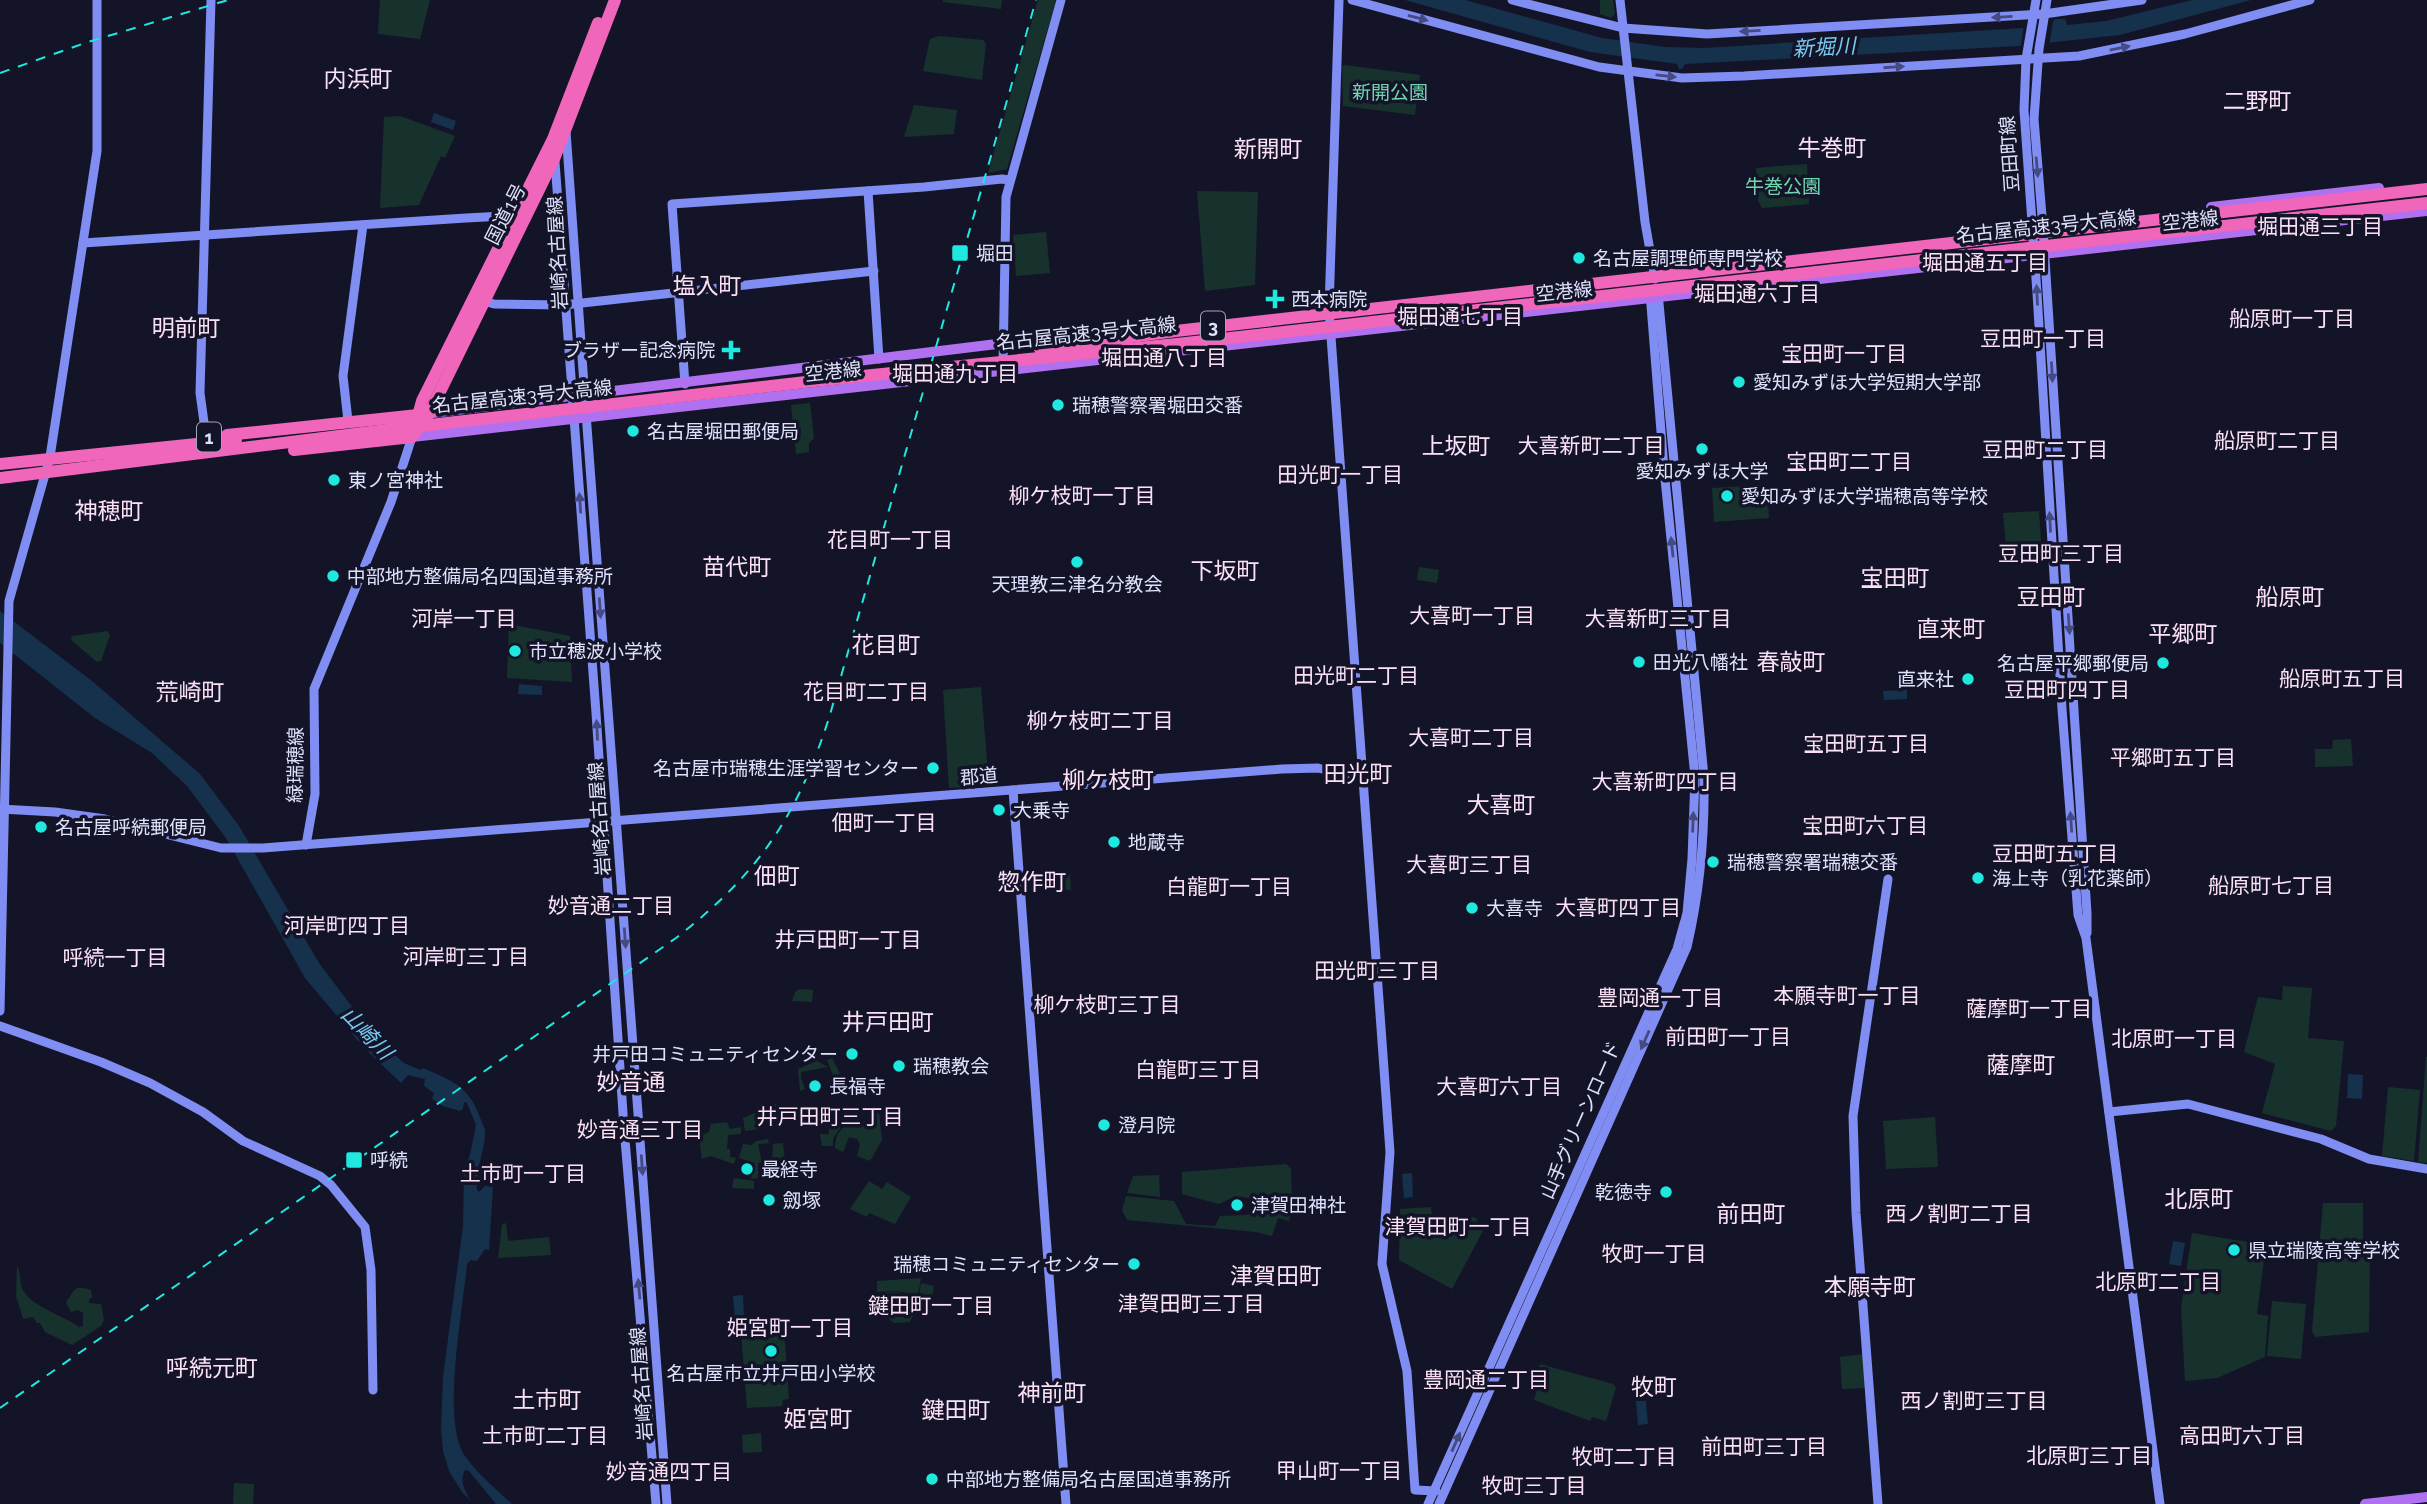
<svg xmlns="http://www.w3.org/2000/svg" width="2427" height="1504" font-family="Raleway,'Noto Sans JP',sans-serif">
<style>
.green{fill:#17322d}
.water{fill:#15314c}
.pier{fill:#141429}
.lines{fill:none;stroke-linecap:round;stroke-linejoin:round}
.secondary{stroke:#808df2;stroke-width:9}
.primary{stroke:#af71f0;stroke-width:10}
.highway{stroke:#ef66bb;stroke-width:12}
.rail{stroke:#1fe8df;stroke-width:2;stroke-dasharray:10 9;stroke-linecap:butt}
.oneway{fill:#454a83}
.poi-dot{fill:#1fe8df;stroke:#141429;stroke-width:2.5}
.labels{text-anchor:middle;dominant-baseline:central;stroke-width:7;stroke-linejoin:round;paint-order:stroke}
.shield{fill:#141429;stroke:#a2a3bd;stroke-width:2}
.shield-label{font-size:18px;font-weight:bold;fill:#dfe0fc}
.park-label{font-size:19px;fill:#71d6ae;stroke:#141429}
.street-label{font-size:19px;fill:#dfe0fc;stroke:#141429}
.poi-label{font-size:19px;fill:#dfe0fc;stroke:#141429;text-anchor:start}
.water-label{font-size:21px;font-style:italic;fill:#77caf1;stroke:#141429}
.neighbourhood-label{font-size:21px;fill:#fce1f6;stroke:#141429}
.quarter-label{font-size:23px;fill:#fce1f6;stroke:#141429}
</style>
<rect width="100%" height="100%" fill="#141429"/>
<g class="green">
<polygon points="380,0 430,0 420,39 378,34"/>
<polygon points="943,0 1002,0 1001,9 943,2"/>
<polygon points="1038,0 1056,0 1007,169 988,173"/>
<polygon points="1600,0 1613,0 1615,14 1611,18 1600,14"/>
<polygon points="939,36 983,40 986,44 982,80 923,71 930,39"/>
<polygon points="1345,65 1420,75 1415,115 1343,106 1342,66"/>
<polygon points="914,105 957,110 954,134 904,137"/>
<polygon points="400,116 455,136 445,158 441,156 419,205 380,208 384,117"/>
<polygon points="1807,164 1809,204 1762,208 1758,201 1756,168"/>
<polygon points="1197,191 1258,192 1255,285 1205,291"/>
<polygon points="1046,232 1050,273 1016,276 1013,235"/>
<polygon points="810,403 814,438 809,443 809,452 796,454 791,405"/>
<polygon points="1767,485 1769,518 1714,522 1712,488"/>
<polygon points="2039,511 2042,555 2007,557 2003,513"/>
<polygon points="1419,567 1439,570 1437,583 1417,580"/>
<polygon points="509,624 570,636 572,682 507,678"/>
<polygon points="108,631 110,635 101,661 97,662 71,640 72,636"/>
<polygon points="981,687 989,785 949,788 943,690"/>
<polygon points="2351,739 2353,766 2315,767 2315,749 2332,749 2333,740"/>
<polygon points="1036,873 1070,874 1071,890 1036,889"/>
<polygon points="2283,986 2312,988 2308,1038 2344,1041 2336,1126 2331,1131 2262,1113 2275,1064 2244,1052 2258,997 2282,1000"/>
<polygon points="800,989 813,990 812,1002 792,1001 795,992"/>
<polygon points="2426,1057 2427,1057 2427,1163 2418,1162"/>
<polygon points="832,1058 840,1074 840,1084 851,1084 852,1094 848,1096 847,1092 837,1096 832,1082 835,1080 827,1060"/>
<polygon points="817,1061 828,1067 801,1072 801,1078 805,1089 800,1091 798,1069"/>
<polygon points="2388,1087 2420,1090 2414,1161 2382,1156"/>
<polygon points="776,1104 777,1110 758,1113 760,1129 745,1131 743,1118"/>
<polygon points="840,1105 840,1128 833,1139 833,1146 822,1146 820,1134 829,1134 829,1116 836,1113 835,1107"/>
<path d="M872,1111L879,1113L882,1140L870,1161L857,1156L860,1144L857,1139L849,1137L843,1152L835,1148C836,1124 851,1122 870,1121Z"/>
<polygon points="1935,1117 1938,1167 1886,1169 1883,1121"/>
<polygon points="727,1122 730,1129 741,1127 741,1134 728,1135 727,1149 730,1149 730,1157 736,1158 734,1164 711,1156 702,1159 699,1136 709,1132 711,1124"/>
<polygon points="768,1139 769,1143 758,1144 762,1163 758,1163 758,1178 751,1179 755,1163 739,1158 743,1144 752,1145 756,1141"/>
<polygon points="783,1143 785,1161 772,1163 773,1144"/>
<polygon points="1286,1164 1291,1169 1292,1209 1289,1221 1278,1218 1272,1236 1256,1232 1127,1220 1122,1210 1126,1196 1174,1201 1186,1224 1215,1226 1220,1216 1246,1215 1257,1210 1257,1199 1235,1196 1219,1204 1182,1194 1182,1172"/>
<polygon points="1159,1175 1160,1197 1127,1193 1133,1176"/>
<polygon points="734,1178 754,1181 754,1189 732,1188"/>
<polygon points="869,1181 882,1189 887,1182 911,1197 895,1224 869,1213 867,1217 850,1209"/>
<polygon points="2323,1203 2363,1203 2363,1251 2370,1252 2369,1332 2315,1337 2312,1331"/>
<polygon points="1431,1207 1432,1220 1473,1217 1477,1219 1478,1226 1484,1229 1452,1289 1399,1260 1400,1209"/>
<polygon points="506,1223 508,1241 549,1237 551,1255 498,1258 502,1224"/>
<polygon points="2192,1233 2266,1245 2257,1314 2268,1316 2265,1357 2217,1378 2185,1381 2181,1308"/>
<path d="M17,1266C21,1272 19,1284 24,1292C35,1308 64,1316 79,1327L83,1326V1313L78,1310L71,1312L66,1302C75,1290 73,1284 91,1290L92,1297L89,1300V1303L101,1304L104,1320L101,1326L72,1345L45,1332L40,1323H37L33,1317L23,1319L16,1296Z"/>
<polygon points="921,1278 918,1295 898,1291 877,1292 877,1281"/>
<polygon points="921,1283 934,1286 932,1298 923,1311 915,1311 910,1322 894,1323 879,1310 878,1293 897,1292 919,1297"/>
<polygon points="2272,1301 2306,1304 2301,1359 2267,1356"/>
<polygon points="784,1330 789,1399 783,1400 782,1406 747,1408 741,1334"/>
<polygon points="1864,1354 1867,1388 1842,1389 1840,1357"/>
<polygon points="1540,1364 1613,1384 1616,1387 1606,1421 1592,1417 1590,1421 1534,1400 1537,1390 1530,1387"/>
<polygon points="761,1433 762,1452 743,1453 742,1435"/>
<polygon points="234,1483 254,1484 253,1504 233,1504"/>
</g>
<g class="water">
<polygon points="1405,0 1465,0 1602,38 1665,47 1704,48 2023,28 2052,23 2055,19 2065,19 2067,25 2106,21 2192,0 2251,0 2120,35 2019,46 1685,64 1682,69 1679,69 1677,64 1590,52"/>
<polygon points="434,113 456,121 453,130 431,122"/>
<path d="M0,611L92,681L200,774L239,826L319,963L377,1040L404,1063L420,1070L423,1068C450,1080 468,1085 479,1115C481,1120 484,1126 485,1131C486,1145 475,1171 477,1190L479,1192L485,1186L493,1187L489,1250L485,1249L477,1261L471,1260L467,1264C463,1309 442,1416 463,1453C474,1471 497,1490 512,1504H496L469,1471L465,1470C459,1481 465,1492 471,1501L462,1492L449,1471L443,1451L441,1429L443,1377L463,1226L464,1169L470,1155L476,1125L467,1103L464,1102L463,1109L460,1111L443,1106L432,1099L434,1093L424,1086L425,1079L408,1075L401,1083L364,1048L305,978L226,838L187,786L152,753L95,718L0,643Z"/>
<polygon points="519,684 542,686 542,695 518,694"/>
<polygon points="1907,690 1907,699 1884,700 1883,691"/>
<polygon points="2348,1074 2363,1075 2362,1099 2347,1098"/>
<polygon points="1412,1173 1413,1197 1404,1198 1402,1174"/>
<polygon points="2173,1241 2185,1243 2181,1266 2169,1264"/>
<polygon points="743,1295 744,1318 735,1318 733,1296"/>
<polygon points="1646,1401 1648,1424 1638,1425 1636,1401"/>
</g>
<polygon class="pier" points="2053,22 2049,46 2020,49 2024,25"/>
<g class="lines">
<g class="secondary">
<polyline points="1352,0 1599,67 1682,78 1744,76 2079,56 2185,34 2310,0"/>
<polyline points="1512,0 1623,28 1707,34 2044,14 2142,0"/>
<polyline points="1620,0 1645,222 1655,279"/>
<polyline points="2036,0 2026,59 2024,110 2037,293 2062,709 2078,915 2086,938 2160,1504"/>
<polyline points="2047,0 2039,49 2034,119 2043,228 2087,913 2087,933"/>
<polyline points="566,131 585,399"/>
<polyline points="555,162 596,713 624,1128 656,1504"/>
<polyline points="868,191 879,359"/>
<polyline points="83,243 466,218 504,216 513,219"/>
<polyline points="483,301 494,304 564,305 874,271"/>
<polyline points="1003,365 1006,197 1061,0"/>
<polyline points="685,384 672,204 924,187 1002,179 1009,180"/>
<polyline points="586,413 667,1504"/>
<polyline points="348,421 343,376 363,225"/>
<polyline points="206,437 200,393 211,0"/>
<polyline points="1363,779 1390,1152 1382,1264 1407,1371 1415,1490 1436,1491"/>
<polyline points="1013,790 1066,1504"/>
<polyline points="0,809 55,812 105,819 221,848 263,848 1282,769 1318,768 1363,779 1329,309 1339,0"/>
<polyline points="306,845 315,794 314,689 391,502 412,437"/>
<polyline points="0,1011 9,601 50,457 97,151 97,0"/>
<polyline points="0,1026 101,1062 150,1083 203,1112 243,1141 320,1176 331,1185 365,1227 371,1270 373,1390"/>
<polyline points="2109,1112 2188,1104 2321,1139 2369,1159 2427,1169"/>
<polyline points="1428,1504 1677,949 1687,913 1692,859 1695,777 1664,469 1650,293"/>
<path d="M1439,1504L1687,947C1700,891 1705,834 1704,777L1658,293"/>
<polyline points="1878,1504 1856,1213 1853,1116 1888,879"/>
</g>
<g class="primary">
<polyline points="2211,207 2379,188"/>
<polyline points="424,414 1005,343 1131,331"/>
<polyline points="412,437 2427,211"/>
<polyline points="2365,1504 2427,1497"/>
</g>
<g class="highway">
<polyline points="1040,349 1176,331 2427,189"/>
<polyline points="414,430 422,401 553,139 598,23"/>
<polyline points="227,435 418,415"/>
<polyline points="294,450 412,437 429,414 554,159 615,0"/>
<polyline points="0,464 236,440"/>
<polyline points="0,478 395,429 823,380 1177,344 2427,203"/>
</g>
<g class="rail">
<polyline points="0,73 88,42 228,0"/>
<path d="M0,1408L676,938C758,874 797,817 829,718L1036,0"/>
</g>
</g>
<defs><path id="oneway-solid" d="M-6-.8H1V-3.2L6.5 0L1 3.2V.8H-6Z" transform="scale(1.75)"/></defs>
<g class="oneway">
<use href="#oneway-solid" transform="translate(2002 17) rotate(177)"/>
<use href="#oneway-solid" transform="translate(1418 18) rotate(15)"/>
<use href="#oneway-solid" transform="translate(1750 31) rotate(177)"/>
<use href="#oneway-solid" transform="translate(2120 48) rotate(-12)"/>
<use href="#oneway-solid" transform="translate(1894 67) rotate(-4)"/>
<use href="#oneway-solid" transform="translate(1666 76) rotate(6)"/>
<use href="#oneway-solid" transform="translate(2037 167) rotate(85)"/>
<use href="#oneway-solid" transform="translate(2037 295) rotate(-93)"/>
<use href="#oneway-solid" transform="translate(2052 372) rotate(87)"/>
<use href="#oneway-solid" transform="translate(580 503) rotate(-94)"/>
<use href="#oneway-solid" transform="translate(2050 522) rotate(-93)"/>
<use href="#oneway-solid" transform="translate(1672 547) rotate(-96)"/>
<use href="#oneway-solid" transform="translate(600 608) rotate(86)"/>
<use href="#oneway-solid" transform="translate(2069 624) rotate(86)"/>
<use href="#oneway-solid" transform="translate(597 730) rotate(-93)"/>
<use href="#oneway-solid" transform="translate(1693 822) rotate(-88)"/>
<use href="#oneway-solid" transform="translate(2071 822) rotate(-94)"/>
<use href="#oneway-solid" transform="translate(625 938) rotate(86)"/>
<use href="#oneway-solid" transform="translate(1645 1040) rotate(114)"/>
<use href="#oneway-solid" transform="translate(642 1165) rotate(86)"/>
<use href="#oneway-solid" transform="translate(639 1289) rotate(-95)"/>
<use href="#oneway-solid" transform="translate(1456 1442) rotate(-66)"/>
</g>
<g class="poi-dot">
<rect x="951" y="244" width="18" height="18" rx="3.5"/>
<circle cx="1579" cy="258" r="7"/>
<path d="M1271.5 288.5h7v7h7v7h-7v7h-7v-7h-7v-7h7z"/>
<path d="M727.5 339.5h7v7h7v7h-7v7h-7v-7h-7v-7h7z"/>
<circle cx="1739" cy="382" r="7"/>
<circle cx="1058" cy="405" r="7"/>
<circle cx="633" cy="431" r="7"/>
<circle cx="1702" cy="449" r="7"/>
<circle cx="334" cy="480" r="7"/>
<circle cx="1727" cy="496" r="7"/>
<circle cx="1077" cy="562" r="7"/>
<circle cx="333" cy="576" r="7"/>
<circle cx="515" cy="651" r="7"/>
<circle cx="1639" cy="662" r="7"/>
<circle cx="2163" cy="663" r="7"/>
<circle cx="1968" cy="679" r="7"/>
<circle cx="933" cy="768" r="7"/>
<circle cx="999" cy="810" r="7"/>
<circle cx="41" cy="827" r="7"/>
<circle cx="1114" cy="842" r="7"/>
<circle cx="1713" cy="862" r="7"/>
<circle cx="1978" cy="878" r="7"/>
<circle cx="1472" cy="908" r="7"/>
<circle cx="852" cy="1054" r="7"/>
<circle cx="899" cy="1066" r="7"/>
<circle cx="815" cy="1086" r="7"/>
<circle cx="1104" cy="1125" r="7"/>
<rect x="345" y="1151" width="18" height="18" rx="3.5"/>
<circle cx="747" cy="1169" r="7"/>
<circle cx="1666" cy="1192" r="7"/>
<circle cx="769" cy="1200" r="7"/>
<circle cx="1237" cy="1205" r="7"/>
<circle cx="2234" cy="1250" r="7"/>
<circle cx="1134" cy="1264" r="7"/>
<circle cx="771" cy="1351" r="7"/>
<circle cx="932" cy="1479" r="7"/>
</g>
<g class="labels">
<g class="shield">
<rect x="1201" y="311.5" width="24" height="29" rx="5"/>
<rect x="197" y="422.5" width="24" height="29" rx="5"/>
</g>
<g class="shield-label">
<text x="1213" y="326">3</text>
<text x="209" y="437">1</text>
</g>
<g class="park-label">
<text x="1390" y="92">新開公園</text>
<text x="1783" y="186">牛巻公園</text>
</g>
<g class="street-label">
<text transform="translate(2009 154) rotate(-94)">豆田町線</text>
<text transform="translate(505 214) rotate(-63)">国道1号</text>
<text transform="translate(2190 220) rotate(-6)">空港線</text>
<text transform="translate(2046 226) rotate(-6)">名古屋高速3号大高線</text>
<text transform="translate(557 253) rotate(-93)">岩崎名古屋線</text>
<text transform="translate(1564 291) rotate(-6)">空港線</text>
<text transform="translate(1086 333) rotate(-6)">名古屋高速3号大高線</text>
<text transform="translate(833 371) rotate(-6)">空港線</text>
<text transform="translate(522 396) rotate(-6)">名古屋高速3号大高線</text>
<text transform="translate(295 765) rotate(-89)">緑瑞穂線</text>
<text transform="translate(979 776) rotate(-5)">郡道</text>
<text transform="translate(599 819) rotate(-94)">岩崎名古屋線</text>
<text transform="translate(1580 1120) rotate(-66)">山手グリーンロード</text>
<text transform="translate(641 1384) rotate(-94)">岩崎名古屋線</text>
</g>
<g class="poi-label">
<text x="976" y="253">堀田</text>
<text x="1593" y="258">名古屋調理師専門学校</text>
<text x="1291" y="299">西本病院</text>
<text x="715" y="350" text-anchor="end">ブラザー記念病院</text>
<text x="1753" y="382">愛知みずほ大学短期大学部</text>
<text x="1072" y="405">瑞穂警察署堀田交番</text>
<text x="647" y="431">名古屋堀田郵便局</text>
<text x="1702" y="471" text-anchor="middle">愛知みずほ大学</text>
<text x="348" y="480">東ノ宮神社</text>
<text x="1741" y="496">愛知みずほ大学瑞穂高等学校</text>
<text x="347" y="576">中部地方整備局名四国道事務所</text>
<text x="1077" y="584" text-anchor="middle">天理教三津名分教会</text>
<text x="529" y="651">市立穂波小学校</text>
<text x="1653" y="662">田光八幡社</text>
<text x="2149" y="663" text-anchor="end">名古屋平郷郵便局</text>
<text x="1954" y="679" text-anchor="end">直来社</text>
<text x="919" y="768" text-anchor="end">名古屋市瑞穂生涯学習センター</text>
<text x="1013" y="810">大乗寺</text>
<text x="55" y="827">名古屋呼続郵便局</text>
<text x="1128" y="842">地蔵寺</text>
<text x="1727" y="862">瑞穂警察署瑞穂交番</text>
<text x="1992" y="878">海上寺（乳花薬師）</text>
<text x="1486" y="908">大喜寺</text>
<text x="838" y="1054" text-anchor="end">井戸田コミュニティセンター</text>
<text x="913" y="1066">瑞穂教会</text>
<text x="829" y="1086">長福寺</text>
<text x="1118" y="1125">澄月院</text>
<text x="370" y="1160">呼続</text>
<text x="761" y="1169">最経寺</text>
<text x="1652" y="1192" text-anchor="end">乾徳寺</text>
<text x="783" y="1200">劔塚</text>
<text x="1251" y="1205">津賀田神社</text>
<text x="2248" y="1250">県立瑞陵高等学校</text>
<text x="1120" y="1264" text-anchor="end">瑞穂コミュニティセンター</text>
<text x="771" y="1373" text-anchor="middle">名古屋市立井戸田小学校</text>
<text x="946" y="1479">中部地方整備局名古屋国道事務所</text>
</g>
<g class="water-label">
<text transform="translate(1824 47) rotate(-3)">新堀川</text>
<text transform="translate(367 1033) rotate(46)">山崎川</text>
</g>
<g class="neighbourhood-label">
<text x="2320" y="226">堀田通三丁目</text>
<text x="1985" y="262">堀田通五丁目</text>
<text x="1757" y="293">堀田通六丁目</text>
<text x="1460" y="316">堀田通七丁目</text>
<text x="2292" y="318">船原町一丁目</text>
<text x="2043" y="338">豆田町一丁目</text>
<text x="1844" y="353">宝田町一丁目</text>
<text x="1164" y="357">堀田通八丁目</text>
<text x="955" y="373">堀田通九丁目</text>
<text x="2277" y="440">船原町二丁目</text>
<text x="1591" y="445">大喜新町二丁目</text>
<text x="2045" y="449">豆田町二丁目</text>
<text x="1849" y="461">宝田町二丁目</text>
<text x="1340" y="474">田光町一丁目</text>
<text x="1082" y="495">柳ケ枝町一丁目</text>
<text x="890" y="539">花目町一丁目</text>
<text x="2061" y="553">豆田町三丁目</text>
<text x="1472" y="615">大喜町一丁目</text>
<text x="464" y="618">河岸一丁目</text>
<text x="1658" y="618">大喜新町三丁目</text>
<text x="1356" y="675">田光町二丁目</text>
<text x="2342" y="678">船原町五丁目</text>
<text x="2067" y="689">豆田町四丁目</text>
<text x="866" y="691">花目町二丁目</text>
<text x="1100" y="720">柳ケ枝町二丁目</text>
<text x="1471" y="737">大喜町二丁目</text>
<text x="1866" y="743">宝田町五丁目</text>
<text x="2173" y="757">平郷町五丁目</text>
<text x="1665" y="781">大喜新町四丁目</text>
<text x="884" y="822">佃町一丁目</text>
<text x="1865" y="825">宝田町六丁目</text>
<text x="2055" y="853">豆田町五丁目</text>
<text x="1469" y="864">大喜町三丁目</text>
<text x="2271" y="885">船原町七丁目</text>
<text x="1229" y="886">白龍町一丁目</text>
<text x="611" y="905">妙音通二丁目</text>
<text x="1618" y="907">大喜町四丁目</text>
<text x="347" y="925">河岸町四丁目</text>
<text x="848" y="939">井戸田町一丁目</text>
<text x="466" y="956">河岸町三丁目</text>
<text x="115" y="957">呼続一丁目</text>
<text x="1377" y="970">田光町三丁目</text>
<text x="1847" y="995">本願寺町一丁目</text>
<text x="1660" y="997">豊岡通一丁目</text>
<text x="1107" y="1004">柳ケ枝町三丁目</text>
<text x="2029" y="1008">薩摩町一丁目</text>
<text x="1728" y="1036">前田町一丁目</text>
<text x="2174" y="1038">北原町一丁目</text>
<text x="1198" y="1069">白龍町三丁目</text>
<text x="1499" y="1086">大喜町六丁目</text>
<text x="830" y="1116">井戸田町三丁目</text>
<text x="640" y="1129">妙音通三丁目</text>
<text x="523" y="1173">土市町一丁目</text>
<text x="1959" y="1213">西ノ割町二丁目</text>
<text x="1458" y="1226">津賀田町一丁目</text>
<text x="1654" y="1253">牧町一丁目</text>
<text x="2158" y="1281">北原町二丁目</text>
<text x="1191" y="1303">津賀田町三丁目</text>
<text x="931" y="1305">鍵田町一丁目</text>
<text x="790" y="1327">姫宮町一丁目</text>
<text x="1486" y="1379">豊岡通二丁目</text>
<text x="1974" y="1400">西ノ割町三丁目</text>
<text x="545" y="1435">土市町二丁目</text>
<text x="2242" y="1435">高田町六丁目</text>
<text x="1764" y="1446">前田町三丁目</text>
<text x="2089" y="1455">北原町三丁目</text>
<text x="1624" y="1456">牧町二丁目</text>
<text x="1339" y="1470">甲山町一丁目</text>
<text x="669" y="1471">妙音通四丁目</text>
<text x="1534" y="1485">牧町三丁目</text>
</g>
<g class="quarter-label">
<text x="358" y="78">内浜町</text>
<text x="2257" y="100">二野町</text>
<text x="1832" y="147">牛巻町</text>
<text x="1268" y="148">新開町</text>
<text x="707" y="285">塩入町</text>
<text x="186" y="327">明前町</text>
<text x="1456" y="445">上坂町</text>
<text x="109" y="510">神穂町</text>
<text x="737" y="566">苗代町</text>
<text x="1225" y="570">下坂町</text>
<text x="1895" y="577">宝田町</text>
<text x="2051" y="596">豆田町</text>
<text x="2290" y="596">船原町</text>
<text x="1951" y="628">直来町</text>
<text x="2183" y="633">平郷町</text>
<text x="886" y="644">花目町</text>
<text x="1791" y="661">春敲町</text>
<text x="190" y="691">荒崎町</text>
<text x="1358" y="773">田光町</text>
<text x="1108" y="779">柳ケ枝町</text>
<text x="1501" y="804">大喜町</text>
<text x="777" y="875">佃町</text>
<text x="1032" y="881">惣作町</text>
<text x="888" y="1021">井戸田町</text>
<text x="2021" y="1064">薩摩町</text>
<text x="631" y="1081">妙音通</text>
<text x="2199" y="1198">北原町</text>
<text x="1751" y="1213">前田町</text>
<text x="1276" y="1275">津賀田町</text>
<text x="1870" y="1286">本願寺町</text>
<text x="212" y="1367">呼続元町</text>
<text x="1654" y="1386">牧町</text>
<text x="1052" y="1392">神前町</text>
<text x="547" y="1399">土市町</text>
<text x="956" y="1409">鍵田町</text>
<text x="818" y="1418">姫宮町</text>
</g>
</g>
</svg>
